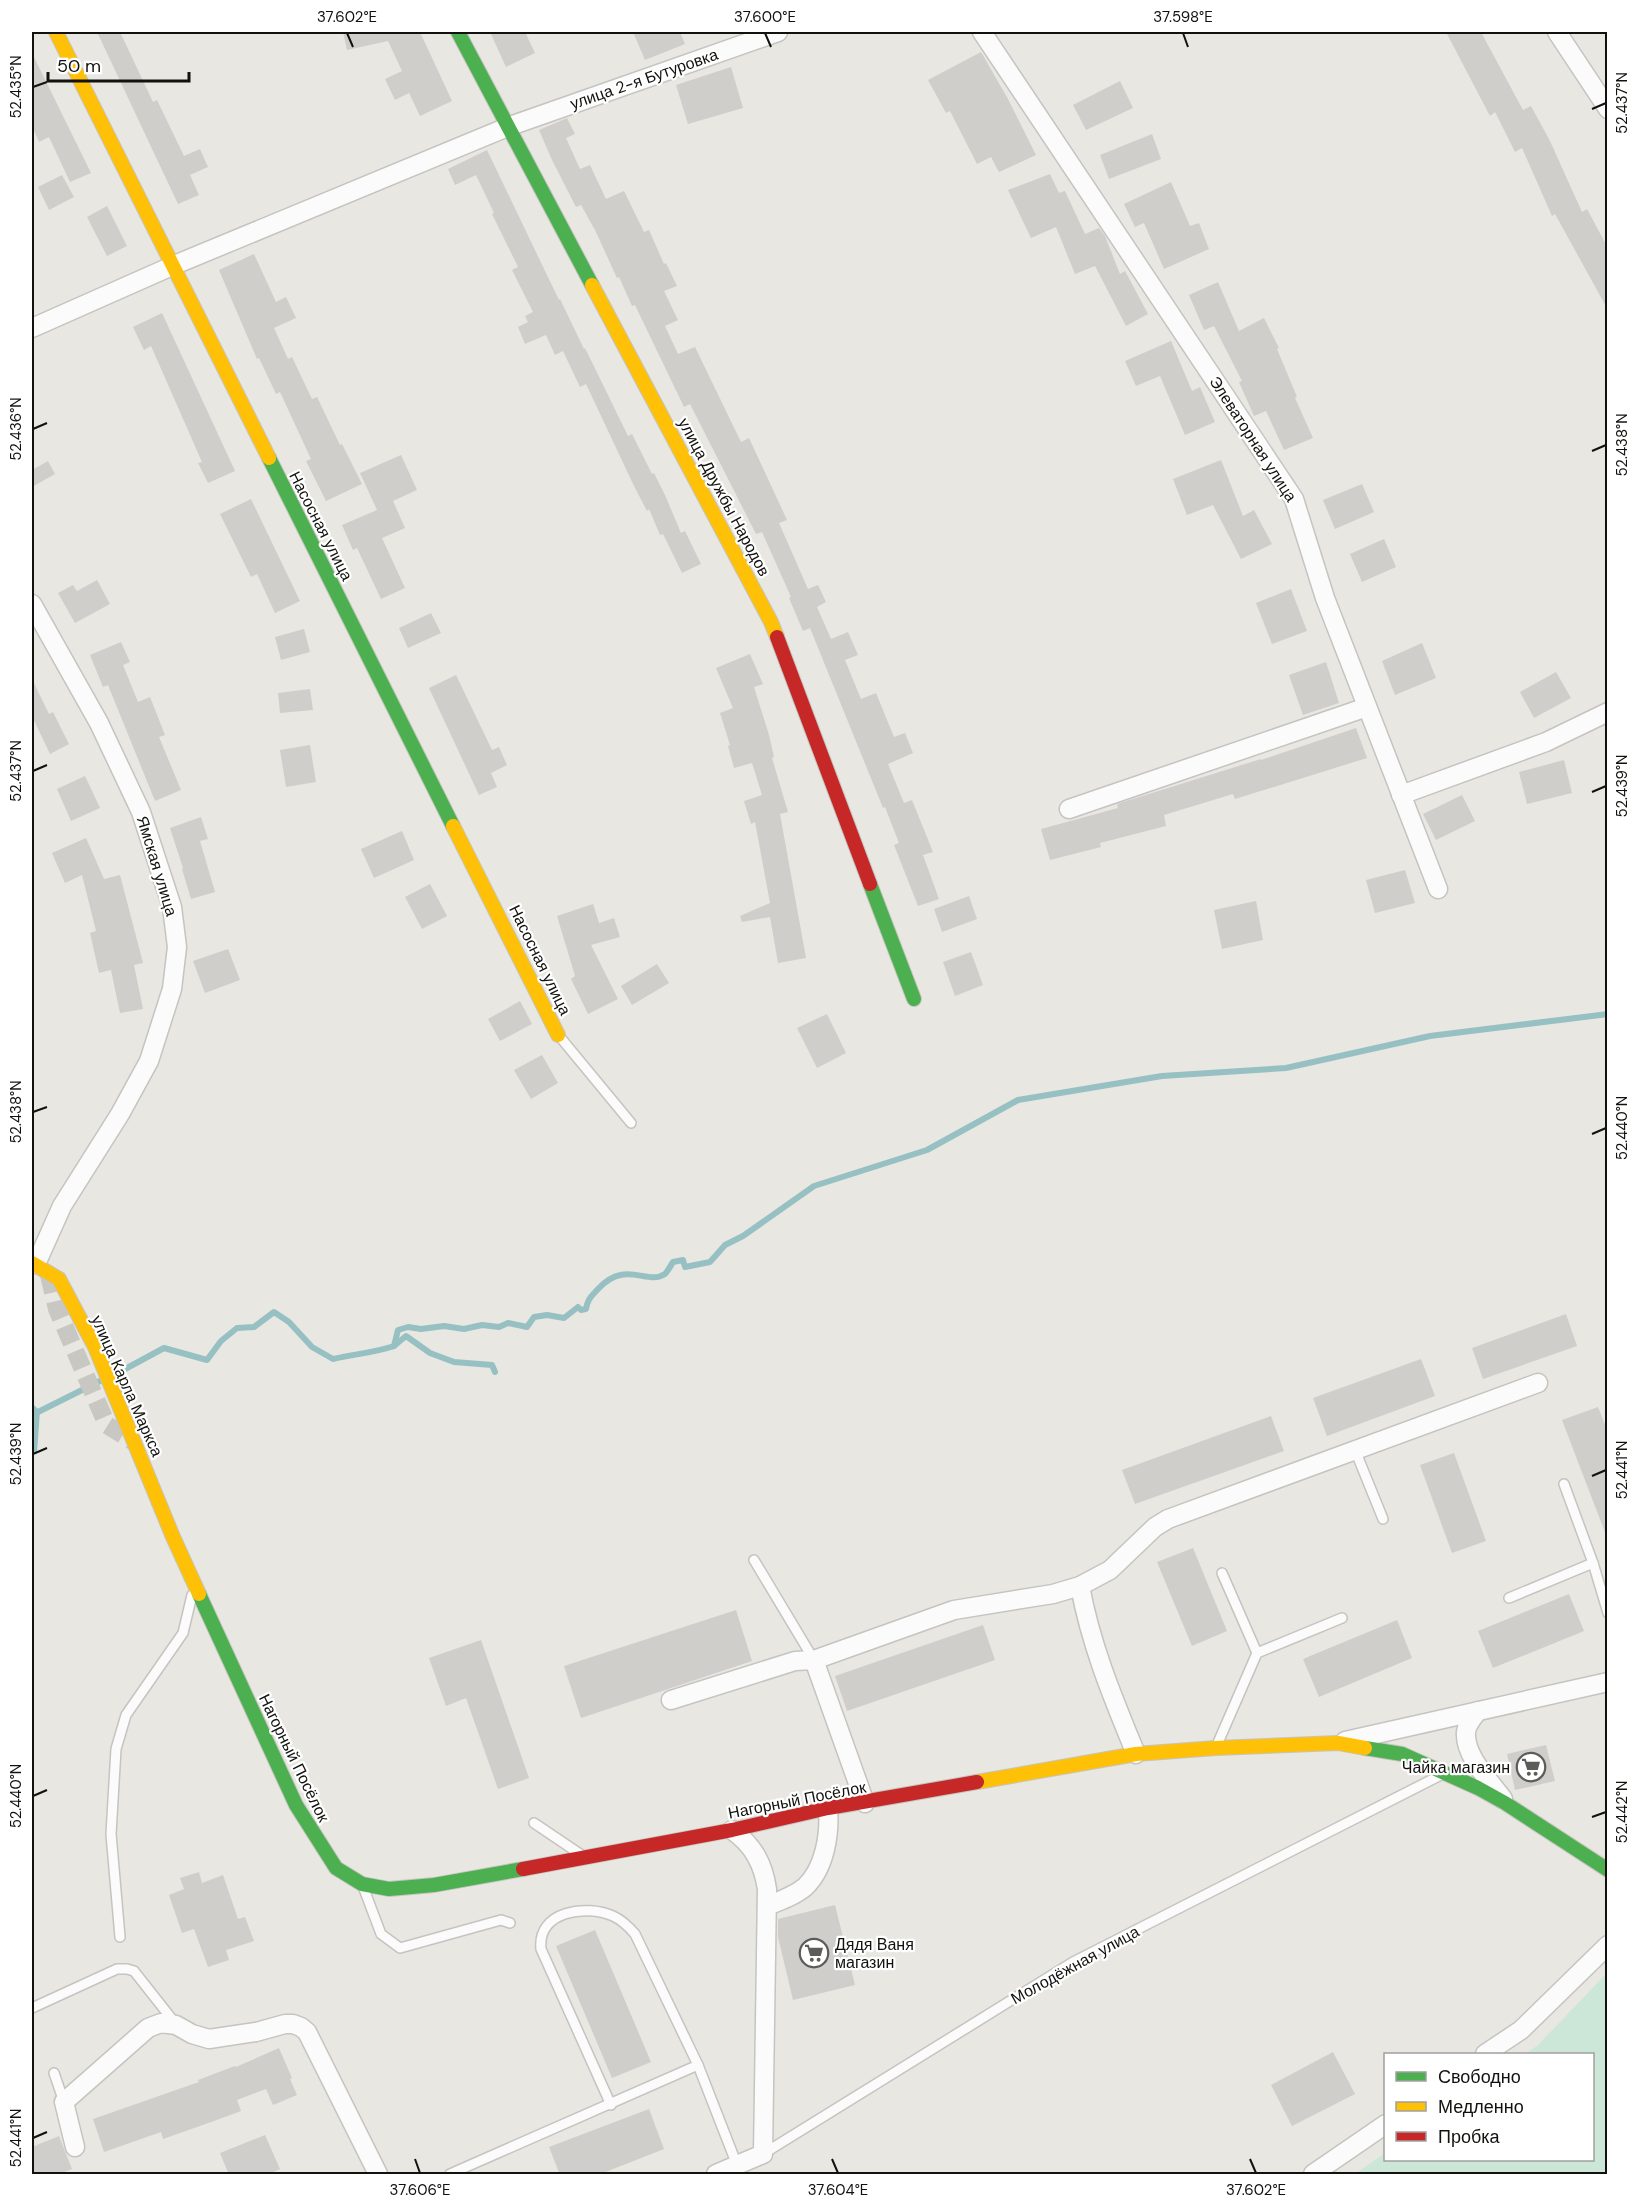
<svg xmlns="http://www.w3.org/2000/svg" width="1639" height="2206" font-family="'DM Sans',sans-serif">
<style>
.green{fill:#cce7d7}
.water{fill:#97c0c3}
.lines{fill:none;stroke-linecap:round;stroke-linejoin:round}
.stream{stroke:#97c0c3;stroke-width:6}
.building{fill:#d0cecb}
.street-tunnel{stroke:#c8c7c2;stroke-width:18;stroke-dasharray:18 9;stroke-linecap:butt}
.lane-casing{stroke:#c5c4c0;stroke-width:12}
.street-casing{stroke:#c5c4c0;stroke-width:21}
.fast-casing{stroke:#c5c4c0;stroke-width:16}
.slow-casing{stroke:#c5c4c0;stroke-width:16}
.jam-casing{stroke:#c5c4c0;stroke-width:16}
.lane{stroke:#fcfbfb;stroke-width:9}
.street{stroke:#fcfbfb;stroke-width:18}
.fast{stroke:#4caf50;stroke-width:14}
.slow{stroke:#ffc107;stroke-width:14}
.jam{stroke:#c62828;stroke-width:14}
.ticks{fill:none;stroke:#11110e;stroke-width:2}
.labels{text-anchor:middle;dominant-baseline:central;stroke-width:4.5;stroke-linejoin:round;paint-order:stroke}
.street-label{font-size:16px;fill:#11110e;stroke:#fff}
.poi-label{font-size:16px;fill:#11110e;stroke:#fff;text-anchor:end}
.neatline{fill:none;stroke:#11110e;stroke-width:2}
.ticks-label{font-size:15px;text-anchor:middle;fill:#11110e}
</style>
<rect width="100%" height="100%" fill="#e8e7e2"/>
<polygon class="green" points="1607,1973 1607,2174 1355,2174 1385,2153 1386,2160 1592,2160 1592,2054 1525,2054 1537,2046"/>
<polygon class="water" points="32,1403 40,1411 37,1452 32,1453"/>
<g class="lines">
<g class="stream">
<polyline points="394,1346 406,1336 430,1353 454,1362 492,1365 495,1372"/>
<path d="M114,1375L164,1348L207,1360L221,1341L237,1328L254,1327L274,1312L289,1322L312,1347L333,1359C354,1354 374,1353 394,1346L398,1330L408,1327L421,1329L444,1326L464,1329L482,1325L499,1327L508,1323L527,1327L534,1317L547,1315L564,1318L578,1307L581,1310L586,1309C588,1298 591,1297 598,1289C626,1259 647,1286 665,1274C668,1271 671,1265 673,1262L683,1260L685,1267L710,1262L725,1245L743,1236L814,1186L927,1150L1018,1100L1162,1076L1286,1068L1430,1036L1608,1014"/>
<polyline points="32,1415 102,1380"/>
</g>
</g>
<g class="building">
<polygon points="97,32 120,32 153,102 157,100 184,156 200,149 208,167 190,175 199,195 178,204"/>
<polygon points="343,32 420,32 452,101 420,116 409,93 395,100 385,79 402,71 388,41 347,50"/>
<polygon points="490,32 525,32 535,53 506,67"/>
<polygon points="633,32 680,32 685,44 645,60"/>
<polygon points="1446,32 1481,32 1523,110 1531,106 1550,141 1582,212 1587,209 1608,248 1608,310 1555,214 1552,216 1522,148 1515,152 1495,112 1490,116"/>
<polygon points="981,52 1008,99 1036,155 999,172 991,157 977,164 950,111 946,113 928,80"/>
<polygon points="32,53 91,173 70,182 49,137 39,142 32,126"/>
<polygon points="731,67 743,108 688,124 676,85"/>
<polygon points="1120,81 1133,108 1086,130 1073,105"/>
<polygon points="567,118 575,134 566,138 580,169 590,165 606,199 624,191 644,232 649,230 664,264 666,263 677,286 664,291 678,320 665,326 678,354 695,347 741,442 749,438 787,520 779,523 808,589 818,585 826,602 817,607 831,639 848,632 858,655 845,660 861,699 876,693 894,737 905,733 913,753 888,764 904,803 912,800 933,852 923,855 939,899 918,906 894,845 899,843 885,807 883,808 810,628 803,631 789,598 791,597 762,532 756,534 690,404 684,407 635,305 632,306 619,277 617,278 595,230 581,205 576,207 552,160 539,130"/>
<polygon points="1152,134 1161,159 1109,179 1100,155"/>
<polygon points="487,150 559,300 560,299 584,349 585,348 628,436 632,434 652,474 654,473 665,495 681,533 685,531 701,564 682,573 663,534 660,535 649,509 647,511 633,484 586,384 580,387 563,351 555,355 546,335 525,344 518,327 528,322 525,316 533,312 512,270 518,267 492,214 494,213 476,175 455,185 448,169"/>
<polygon points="1050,174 1059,193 1065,191 1085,234 1099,228 1105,236 1120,274 1125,271 1148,314 1126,326 1095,266 1075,274 1056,227 1031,238 1008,190"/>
<polygon points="62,175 74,197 49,210 38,187"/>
<polygon points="1171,182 1190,226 1199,223 1209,249 1164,269 1144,223 1135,227 1124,204"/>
<polygon points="107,206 127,246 107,256 87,217"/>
<polygon points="254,254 276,302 286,297 296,318 274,328 288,359 292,357 312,399 317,397 340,445 342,444 362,484 326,501 306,461 311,459 280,392 276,394 259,358 257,359 219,270"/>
<polygon points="1218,282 1239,331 1264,318 1279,348 1277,349 1297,397 1295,398 1313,438 1284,450 1266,411 1254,416 1239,382 1242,381 1214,326 1204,330 1189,295"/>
<polygon points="162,313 235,471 208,483 198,463 202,462 151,346 144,350 133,327"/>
<polygon points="1171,341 1192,391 1200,387 1215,422 1185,435 1160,376 1136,386 1125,361"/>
<polygon points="401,455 417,490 393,501 405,528 382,538 405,588 381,599 357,548 353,550 342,525 377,510 360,473"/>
<polygon points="1221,460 1243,516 1254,510 1272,544 1241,559 1213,505 1187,515 1173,479"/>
<polygon points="48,461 55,474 32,487 32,470"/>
<polygon points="1362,484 1374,512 1335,529 1323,500"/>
<polygon points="251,499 300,601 275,613 257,574 251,577 220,514"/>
<polygon points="1384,539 1396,567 1362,582 1350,554"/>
<polygon points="97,580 110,604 75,623 58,593 73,585 77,591"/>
<polygon points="1291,589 1307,631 1272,644 1256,603"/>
<polygon points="431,613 441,633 408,648 399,628"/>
<polygon points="304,629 310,652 281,660 275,637"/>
<polygon points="121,642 130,662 123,665 138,702 150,697 165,735 159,737 181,790 155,801 108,685 103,687 90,655"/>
<polygon points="1422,643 1436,678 1395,695 1382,661"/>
<polygon points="750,654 763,684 754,687 769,735 774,757 772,758 788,812 780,814 806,958 778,963 770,917 742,922 740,916 770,903 755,822 751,824 744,801 762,795 752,763 734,768 728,746 730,745 720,713 733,708 716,668"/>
<polygon points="1326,662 1339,703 1303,715 1289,675"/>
<polygon points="1556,672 1571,698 1534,718 1520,692"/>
<polygon points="456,675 492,750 499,747 507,765 491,773 497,787 479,795 429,688"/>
<polygon points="32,679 49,714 53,712 69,744 50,754 32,716"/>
<polygon points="310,689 313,710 280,713 278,693"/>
<polygon points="1356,728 1367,758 1235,799 1233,794 1164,815 1166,826 1100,843 1101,847 1050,860 1041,829 1118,808 1117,804 1123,802 1261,759 1261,760"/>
<polygon points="310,745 316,782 286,787 280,750"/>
<polygon points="1564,760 1572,793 1527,804 1519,772"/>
<polygon points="85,776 100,808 71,821 57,789"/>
<polygon points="1462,795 1475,821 1436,840 1423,814"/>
<polygon points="201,817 208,839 200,841 215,892 191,899 182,869 183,868 170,828"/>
<polygon points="402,831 414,860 374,878 361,849"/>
<polygon points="86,838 104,879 120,875 143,963 134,965 143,1009 120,1013 111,970 99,973 90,933 96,931 82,875 65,883 52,853"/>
<polygon points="1405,870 1415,903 1375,913 1366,880"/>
<polygon points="430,884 447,916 422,929 405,897"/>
<polygon points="969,896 977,919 942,932 934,909"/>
<polygon points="1256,901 1263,940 1222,949 1214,910"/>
<polygon points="593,904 599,923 614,918 620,937 591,945 618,999 588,1014 571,979 575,976 557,916"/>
<polygon points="228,949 240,980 205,993 193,961"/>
<polygon points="971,952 983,985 955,996 943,962"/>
<polygon points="657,964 669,983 632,1005 621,986"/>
<polygon points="520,1001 532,1024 500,1041 488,1019"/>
<polygon points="827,1014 846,1053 817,1068 797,1028"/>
<polygon points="542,1055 558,1083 531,1099 514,1070"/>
<polygon points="1566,1314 1577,1346 1483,1379 1472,1348"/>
<polygon points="1421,1359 1435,1396 1327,1436 1313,1398"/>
<polygon points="1598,1407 1608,1432 1606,1535 1562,1420"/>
<polygon points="1271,1416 1284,1451 1135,1504 1122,1470"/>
<polygon points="1454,1453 1486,1541 1452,1553 1420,1465"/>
<polygon points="1193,1548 1227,1631 1192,1646 1157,1562"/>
<polygon points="1569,1594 1584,1631 1493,1668 1478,1631"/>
<polygon points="736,1610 752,1661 581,1718 564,1666"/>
<polygon points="1397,1620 1412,1658 1319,1697 1303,1659"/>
<polygon points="983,1625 995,1660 847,1711 835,1676"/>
<polygon points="481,1640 529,1778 498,1789 466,1698 446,1706 429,1658"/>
<polygon points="1546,1745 1555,1781 1515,1790 1507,1754"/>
<polygon points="199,1872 202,1883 223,1875 238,1919 245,1917 254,1941 226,1950 229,1960 208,1967 194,1929 182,1933 169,1895 184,1889 180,1878"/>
<polygon points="835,1905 855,1985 793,2000 778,1937 778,1919"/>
<polygon points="595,1930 651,2062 612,2078 556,1946"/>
<polygon points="279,2048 292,2078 290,2079 297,2095 273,2105 266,2089 237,2100 241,2111 214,2121 163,2139 161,2132 104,2152 93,2119 199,2082 198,2080 235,2066 236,2067"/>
<polygon points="1333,2052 1355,2094 1292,2126 1271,2085"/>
<polygon points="649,2109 664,2149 598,2175 560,2175 549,2147"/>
<polygon points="265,2135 280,2169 267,2175 229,2175 220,2153"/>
<polygon points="59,2136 72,2169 57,2175 32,2175 32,2147"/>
</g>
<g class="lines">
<polyline class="street-tunnel" points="49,1275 57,1309 107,1425 134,1442"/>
<g class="lane-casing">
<g id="lane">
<polyline points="560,1037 631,1123"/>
<polyline points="1355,1450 1383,1519"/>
<polyline points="1564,1484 1593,1563 1608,1613"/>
<polyline points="754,1560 814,1660"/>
<polyline points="1222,1573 1257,1653"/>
<polyline points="1509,1598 1593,1563"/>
<polyline points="1217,1745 1257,1653 1342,1618"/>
<polyline points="534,1823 580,1854"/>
<polyline points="364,1889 381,1934 400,1948 501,1920 510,1923"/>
<polyline points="120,1937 111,1834 116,1749 126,1715 183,1633 192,1595"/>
<polyline points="32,2008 117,1969 127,1969 134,1971 175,2023"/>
<polyline points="54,2073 64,2102"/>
<path d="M611,2105L541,1949C537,1911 586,1904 613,1916C622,1920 629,1927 635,1934L698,2065"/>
<polyline points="763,2154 1073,1962 1441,1775"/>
<polyline points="450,2174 698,2065 737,2165"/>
</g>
</g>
<g class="street-casing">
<g id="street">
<polyline points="982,32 1294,499 1325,598 1438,889"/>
<polyline points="1557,32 1608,109"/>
<polyline points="32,328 172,266 510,126 778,32"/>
<polyline points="32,604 99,723 141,812 172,907 177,947 172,989 149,1061 120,1114 62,1206 36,1264"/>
<polyline points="1401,795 1546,742 1608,712"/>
<polyline points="1069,809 1367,707"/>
<path d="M1080,1586C1091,1646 1113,1698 1136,1754"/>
<polyline points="814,1660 954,1610 1053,1594 1080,1586 1110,1570 1155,1527 1168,1519 1538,1383"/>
<polyline points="671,1700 795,1661 814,1660 865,1803"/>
<path d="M1478,1711C1473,1717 1467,1724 1466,1732C1464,1756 1490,1781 1503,1799"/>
<polyline points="1345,1741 1608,1682"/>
<path d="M767,1906C780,1901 794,1896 805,1887C825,1868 830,1834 828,1808"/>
<polyline points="1485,2054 1521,2030 1608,1945"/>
<polyline points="75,2147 64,2102 148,2028 161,2023 176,2025 192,2034 209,2039 256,2032 285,2024 293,2024 301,2027 307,2032 378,2174"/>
<path d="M716,2174L763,2154L767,1889C763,1863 753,1845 732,1830"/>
<polyline points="1313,2174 1386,2124"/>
</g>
</g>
<g class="fast-casing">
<g id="fast">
<polyline points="458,32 592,285"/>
<polyline points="269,458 453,826"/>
<polyline points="870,884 914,999"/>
<polyline points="199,1594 296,1805 336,1868 362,1884 389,1889 434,1885 523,1869"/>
<polyline points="1365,1748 1402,1754 1478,1788 1505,1803 1608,1870"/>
</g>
</g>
<g class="slow-casing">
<g id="slow">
<polyline points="56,32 269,458"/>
<polyline points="592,285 771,622 777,637"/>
<polyline points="453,826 558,1035"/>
<polyline points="32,1263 59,1279 95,1347 173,1537 199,1594"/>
<polyline points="977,1782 1136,1754 1216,1748 1338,1743 1365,1748"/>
</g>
</g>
<g class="jam-casing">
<g id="jam">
<polyline points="777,637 870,884"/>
<polyline points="523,1869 732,1830 828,1808 977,1782"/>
</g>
</g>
<use href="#lane" class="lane"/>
<use href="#street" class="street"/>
<use href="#fast" class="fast"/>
<use href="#slow" class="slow"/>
<use href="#jam" class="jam"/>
</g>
<path class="ticks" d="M347,33L353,47M765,33L771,47M1183,33L1188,47M33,87L47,82M1592,109L1606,103M33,429L47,423M1592,451L1606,445M33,771L47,765M1592,792L1606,786M33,1112L47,1107M1592,1134L1606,1128M33,1454L47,1448M1592,1476L1606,1470M33,1796L47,1790M1592,1817L1606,1812M33,2138L47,2132M415,2159L420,2173M832,2159L838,2173M1250,2159L1256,2173"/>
<defs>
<g id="supermarket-ring" transform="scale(1.5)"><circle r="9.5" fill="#fff" stroke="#5c5c58" stroke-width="1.5"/><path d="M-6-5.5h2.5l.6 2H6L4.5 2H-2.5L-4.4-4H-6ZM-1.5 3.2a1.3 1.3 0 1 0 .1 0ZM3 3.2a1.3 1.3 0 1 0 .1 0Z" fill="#5c5c58"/></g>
</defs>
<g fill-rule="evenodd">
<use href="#supermarket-ring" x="1531" y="1767"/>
<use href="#supermarket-ring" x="814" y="1953"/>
</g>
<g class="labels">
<g class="street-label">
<text transform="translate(644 79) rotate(-19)">улица 2-я Бутуровка</text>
<text transform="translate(1253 439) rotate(57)">Элеваторная улица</text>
<text transform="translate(724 497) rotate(62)">улица Дружбы Народов</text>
<text transform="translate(321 526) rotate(63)">Насосная улица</text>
<text transform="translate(157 866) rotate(73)">Ямская улица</text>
<text transform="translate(540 960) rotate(64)">Насосная улица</text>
<text transform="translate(127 1386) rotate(66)">улица Карла Маркса</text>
<text transform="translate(294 1758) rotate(64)">Нагорный Посёлок</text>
<text transform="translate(797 1800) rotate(-11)">Нагорный Посёлок</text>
<text transform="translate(1075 1965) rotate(-29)">Молодёжная улица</text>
</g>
<g class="poi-label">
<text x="1510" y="1767">Чайка магазин</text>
<text x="835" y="1944" text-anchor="start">Дядя Ваня<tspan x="835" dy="18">магазин</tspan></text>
</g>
</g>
<rect width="1639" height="2206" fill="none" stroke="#ffffff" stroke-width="66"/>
<rect x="1384" y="2053" width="210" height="108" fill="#ffffff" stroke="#a0a09f" stroke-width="1.5"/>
<rect x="1396" y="2072" width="30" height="9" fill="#4caf50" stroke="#a0a09f" stroke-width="1.5"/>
<text x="1438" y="2083" font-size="18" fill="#11110e">Свободно</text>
<rect x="1396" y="2102" width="30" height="9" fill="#ffc107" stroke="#a0a09f" stroke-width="1.5"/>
<text x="1438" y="2113" font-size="18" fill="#11110e">Медленно</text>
<rect x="1396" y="2132" width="30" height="9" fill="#c62828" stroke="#a0a09f" stroke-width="1.5"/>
<text x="1438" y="2143" font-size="18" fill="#11110e">Пробка</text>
<path d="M48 72v9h141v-9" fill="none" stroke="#11110e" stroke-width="3"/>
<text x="57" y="72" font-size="18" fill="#11110e" stroke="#ffffff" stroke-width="4.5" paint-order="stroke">50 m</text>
<rect x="33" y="33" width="1573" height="2140" class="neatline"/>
<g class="ticks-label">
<text x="347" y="22">37.602°E</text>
<text x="765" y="22">37.600°E</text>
<text x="1183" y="22">37.598°E</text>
<text transform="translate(16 87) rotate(-90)" y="5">52.435°N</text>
<text transform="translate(1622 103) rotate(-90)" y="5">52.437°N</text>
<text transform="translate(16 429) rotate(-90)" y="5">52.436°N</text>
<text transform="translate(1622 445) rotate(-90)" y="5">52.438°N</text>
<text transform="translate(16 771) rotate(-90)" y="5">52.437°N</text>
<text transform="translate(1622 786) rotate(-90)" y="5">52.439°N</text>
<text transform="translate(16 1112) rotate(-90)" y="5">52.438°N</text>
<text transform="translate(1622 1128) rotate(-90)" y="5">52.440°N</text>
<text transform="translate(16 1454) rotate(-90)" y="5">52.439°N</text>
<text transform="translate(1622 1470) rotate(-90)" y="5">52.441°N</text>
<text transform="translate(16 1796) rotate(-90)" y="5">52.440°N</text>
<text transform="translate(1622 1812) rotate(-90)" y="5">52.442°N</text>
<text transform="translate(16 2138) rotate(-90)" y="5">52.441°N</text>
<text x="420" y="2195">37.606°E</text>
<text x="838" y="2195">37.604°E</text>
<text x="1256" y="2195">37.602°E</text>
</g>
</svg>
